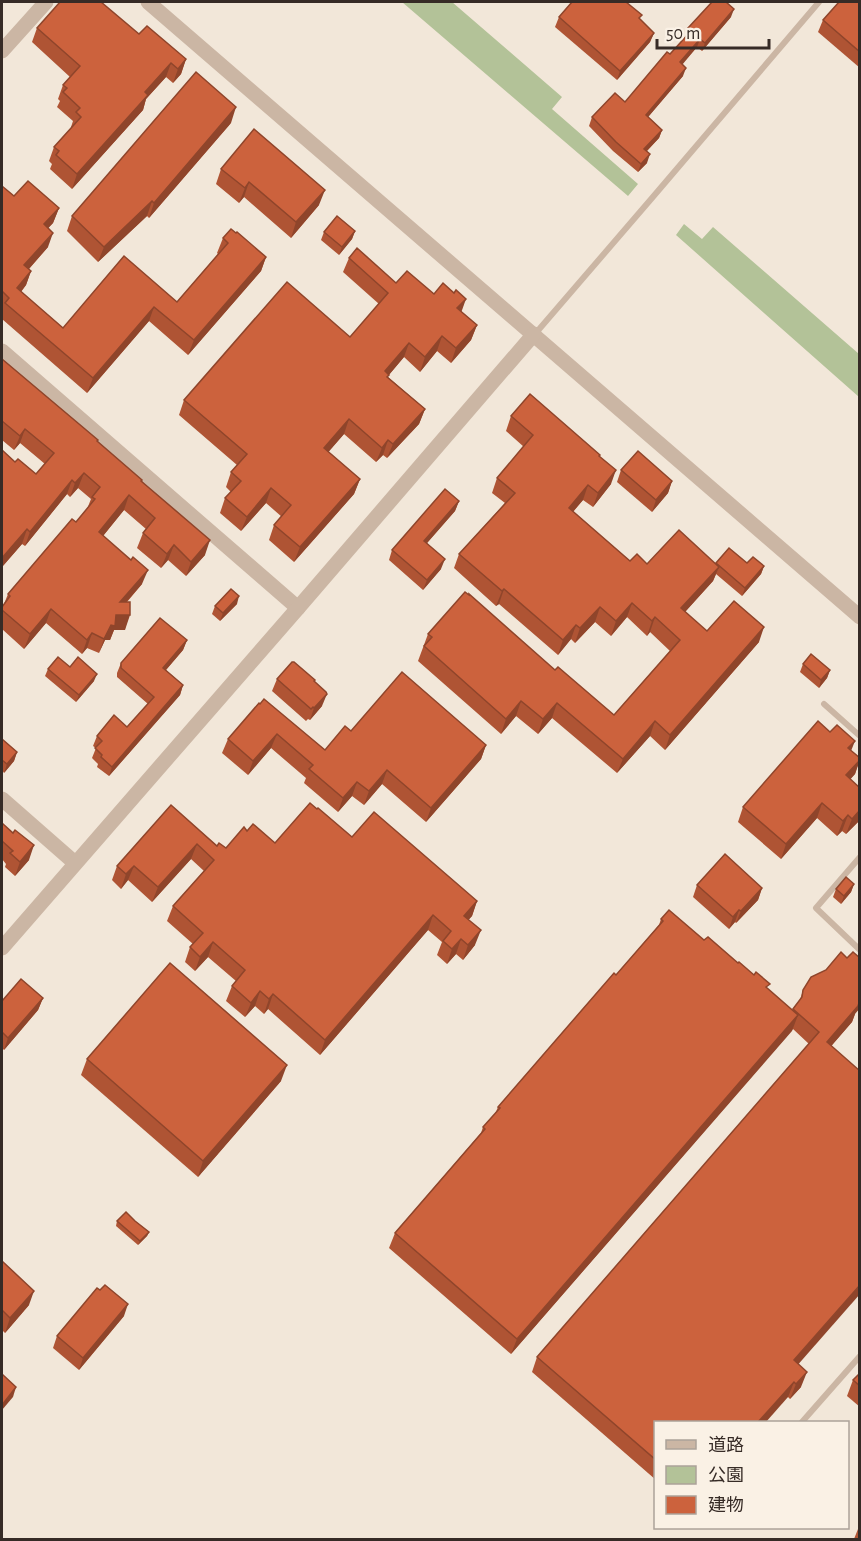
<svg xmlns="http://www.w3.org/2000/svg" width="861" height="1541" font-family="'Alegreya Sans','Noto Sans JP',sans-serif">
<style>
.green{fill:#b3c298}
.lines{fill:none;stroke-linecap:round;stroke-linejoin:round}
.service{stroke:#cbb6a4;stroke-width:6}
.tertiary{stroke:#cbb6a4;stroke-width:15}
.wall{fill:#af5434}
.shaded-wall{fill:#8f452b}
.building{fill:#cc623d;stroke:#8f452b;stroke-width:1.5}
</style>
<rect width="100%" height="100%" fill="#f2e7d9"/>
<g class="green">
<polygon points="402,2 452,2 562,97 552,109 638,184 628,196"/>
<polygon points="684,224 702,239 713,227 859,354 859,397 676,235"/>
</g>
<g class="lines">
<g class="service">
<polyline points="535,334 652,198 819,2"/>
<polyline points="824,704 860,736"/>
<polyline points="860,857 816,908 860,950"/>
<polyline points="802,1422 860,1356"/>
</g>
<g class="tertiary">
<polyline points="148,2 860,617"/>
<polyline points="2,51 46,2"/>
<polyline points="2,351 298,608"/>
<polyline points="2,799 75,863"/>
<polyline points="2,948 298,608 534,334"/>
</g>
</g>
<g class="wall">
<polygon points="860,2 860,68 818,32 823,20"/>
<polygon points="559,17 640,20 654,33 650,42 617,80 555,27"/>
<polygon points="731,17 702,51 697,47 682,64 683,76 648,117 662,130 659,138 647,151 647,163 638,172 613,151 589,126 592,117 625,102 670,54 686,37 688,28"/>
<polygon points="37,28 139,34 186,59 181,74 173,83 166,77 146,99 143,110 72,189 50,169 52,164 49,161 54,147 71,128 71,127 73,121 57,107 60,101 58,99 63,85 70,77 32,42"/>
<polygon points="231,123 149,218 147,216 98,262 67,231 72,216"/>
<polygon points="221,169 319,205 291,238 244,197 239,203 216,184"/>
<polygon points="2,186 14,196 59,208 53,223 48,228 48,247 29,269 31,271 26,285 21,292 63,328 177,302 218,254 217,253 223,238 266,257 261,271 188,355 149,321 87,393 2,319"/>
<polygon points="355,231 352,239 339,255 321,240 324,232"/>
<polygon points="349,258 396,283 434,294 461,312 477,325 471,340 451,363 437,351 420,372 404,357 388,376 388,377 425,409 419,424 387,458 383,455 376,462 344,434 328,452 360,479 354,494 294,562 269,540 274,525 282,517 266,503 241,531 220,513 225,498 231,492 226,487 231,472 237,465 179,415 184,400 350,337 379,304 343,272"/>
<polygon points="2,359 142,481 205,555 186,576 168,560 161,568 137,548 143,533 146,529 124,510 103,536 142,584 127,602 125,630 114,630 110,640 105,640 99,653 87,648 82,654 46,623 24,649 2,629 2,607 4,604 8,594 76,522 87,509 91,499 78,488 70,497 67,494 25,546 22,544 2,567 2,450 15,462 36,474 45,464 20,443 14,450 2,440"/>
<polygon points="511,416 599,456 611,484 593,507 583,500 573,512 630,561 647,564 747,563 764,566 761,574 742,596 716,574 713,581 685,612 707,631 759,642 665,750 650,736 617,773 552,718 538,734 516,716 501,734 418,661 428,634 555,670 614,715 670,651 650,632 647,636 627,617 611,636 595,622 575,643 571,639 558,655 499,604 496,606 454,568 459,554 505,503 492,493 497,478 524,447 506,431"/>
<polygon points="621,470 672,481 668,493 652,512 617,482"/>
<polygon points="459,501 455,511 427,543 441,569 423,590 389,560 392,550"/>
<polygon points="237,604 220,621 212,614 215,606"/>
<polygon points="187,640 183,650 166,670 183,685 180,695 109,776 97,767 98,764 92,758 96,748 93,746 97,736 127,727 148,704 117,677 117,673 121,663"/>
<polygon points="803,664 830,670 827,678 819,688 800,672"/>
<polygon points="48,669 94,681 76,702 45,676"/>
<polygon points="277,679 315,682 322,706 310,720 308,719 306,721 272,691"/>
<polygon points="259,703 325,750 351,731 486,745 481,759 426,822 382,784 364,805 352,796 338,812 304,783 306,778 271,748 248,775 222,753 228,739"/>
<polygon points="2,739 17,752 14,761 4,773 2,770"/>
<polygon points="851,751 860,758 855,774 850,779 860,820 846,834 842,831 837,836 817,818 781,859 738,822 743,807"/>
<polygon points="171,805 217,846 226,848 247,831 275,843 352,837 477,901 472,916 468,920 475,945 463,960 456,954 447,964 437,955 442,942 428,930 320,1055 268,1009 264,1014 255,1006 245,1017 226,1001 232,986 236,981 208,957 195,971 185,962 190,947 193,944 167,921 173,906 204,871 191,859 152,902 128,880 121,889 112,880 117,866"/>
<polygon points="2,823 29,860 15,876 5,867 6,864 2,859"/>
<polygon points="854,884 851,892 841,904 833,897 836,889"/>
<polygon points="697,885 762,888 758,900 736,923 735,922 729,929 693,897"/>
<polygon points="661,919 704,940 768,989 792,1010 800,1000 803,990 855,1014 852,1022 831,1046 798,1364 801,1387 790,1399 788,1397 656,1422 656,1480 532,1372 537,1357 809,1044 793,1029 511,1354 389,1248 395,1233 481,1133 483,1127 495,1114 498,1107 616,975 659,925"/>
<polygon points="43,998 38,1010 4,1050 2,1048 2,1001"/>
<polygon points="87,1059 281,1081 198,1177 81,1075"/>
<polygon points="117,1221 135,1221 149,1232 147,1236 138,1245 116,1226"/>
<polygon points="2,1261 29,1305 5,1333 2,1330"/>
<polygon points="124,1316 79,1370 53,1348 57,1336"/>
<polygon points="860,1373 860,1407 847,1396 853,1380"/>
<polygon points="860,1524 860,1539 854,1539"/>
</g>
<g class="shaded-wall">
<polygon points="734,9 731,17 702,51 705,43"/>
<polygon points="654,33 650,42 617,80 620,71"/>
<polygon points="700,39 697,47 677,71 680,62"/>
<polygon points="186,59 181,74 173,83 178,69"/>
<polygon points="171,63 166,77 146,99 143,110 72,189 77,174 145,92"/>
<polygon points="686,68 683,76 643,123 646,115"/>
<polygon points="236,107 231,123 149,218 154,203"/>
<polygon points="662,130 659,138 641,157 644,149"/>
<polygon points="650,154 647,163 638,172 641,164"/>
<polygon points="249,182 244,197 239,203 245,188"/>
<polygon points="325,190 319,205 291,238 296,222"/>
<polygon points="152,201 147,216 98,262 104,247"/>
<polygon points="59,208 53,223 38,239 44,224"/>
<polygon points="355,231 352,239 339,255 342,247"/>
<polygon points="53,233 48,247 19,280 24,265"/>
<polygon points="266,257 261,271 188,355 194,340"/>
<polygon points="31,271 26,285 12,303 17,288"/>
<polygon points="466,299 461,313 457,308"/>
<polygon points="154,307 149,321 87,393 93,378"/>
<polygon points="477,325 471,340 451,363 456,348"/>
<polygon points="442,336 437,351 420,372 425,357"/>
<polygon points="409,343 404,357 388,376 383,389 385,371"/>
<polygon points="425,409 419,424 387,458 393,444"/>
<polygon points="349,419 344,434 319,463 324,448"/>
<polygon points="25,429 20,443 14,450 20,436"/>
<polygon points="388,440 383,455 376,462 382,448"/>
<polygon points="616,470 611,484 593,507 598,493"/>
<polygon points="84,473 78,488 70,497 75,483"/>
<polygon points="360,479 354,494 294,562 300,547"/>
<polygon points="72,480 67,494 25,546 30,532"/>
<polygon points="672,481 668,493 652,512 656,500"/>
<polygon points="588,485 583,500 563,523 569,508"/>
<polygon points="271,488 266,503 241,531 247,517"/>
<polygon points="129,495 124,510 94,547 99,532"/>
<polygon points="459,501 455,511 420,551 424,541"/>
<polygon points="27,529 22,544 2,567 2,558"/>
<polygon points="210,540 205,555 186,576 191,562"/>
<polygon points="174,545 168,560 161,568 167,554"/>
<polygon points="445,559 441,569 423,590 427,580"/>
<polygon points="764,566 761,574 742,596 745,588"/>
<polygon points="719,567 713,581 675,623 681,608"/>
<polygon points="148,570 142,584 114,616 120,602"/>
<polygon points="504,589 499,604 496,606 502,591"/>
<polygon points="239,596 237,604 220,621 223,613"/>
<polygon points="632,603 627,617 611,636 616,621"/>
<polygon points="600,607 595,622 575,643 580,628"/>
<polygon points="51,609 46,623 24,649 30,634"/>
<polygon points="116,615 130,615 125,630 114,630 110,640 105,640 99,653 104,639"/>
<polygon points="655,617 650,632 647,636 652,621"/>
<polygon points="576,625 571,639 558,655 563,640"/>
<polygon points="764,627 759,642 665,750 670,735"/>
<polygon points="92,633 87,648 82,654 87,640"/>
<polygon points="187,640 183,650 159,678 163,668"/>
<polygon points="830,670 827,678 819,688 821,680"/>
<polygon points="97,674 94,681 76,702 79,695"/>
<polygon points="183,685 180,695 109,776 112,767"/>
<polygon points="327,694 322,706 310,720 314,708"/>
<polygon points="521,701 516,716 501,734 506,719"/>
<polygon points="557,703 552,718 538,734 543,719"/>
<polygon points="655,721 650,736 617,773 623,759"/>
<polygon points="277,734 271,748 248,775 253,761"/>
<polygon points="855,741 849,756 848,748"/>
<polygon points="486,745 481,759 426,822 431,808"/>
<polygon points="17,752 14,761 4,773 7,764"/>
<polygon points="860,760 855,774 840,791 846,775"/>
<polygon points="387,770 382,784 364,805 369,791"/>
<polygon points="357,782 352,796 338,812 343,798"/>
<polygon points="822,803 817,818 781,859 786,844"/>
<polygon points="860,810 860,820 846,834 852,819"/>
<polygon points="848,815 842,831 837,836 843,821"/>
<polygon points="197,844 191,859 152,902 158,887"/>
<polygon points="34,845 29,860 15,876 20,862"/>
<polygon points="134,866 128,880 121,889 126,874"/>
<polygon points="854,884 851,892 841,904 844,896"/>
<polygon points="762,888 758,900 736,923 741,911"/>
<polygon points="477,901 472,916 459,931 464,916"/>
<polygon points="739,910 735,922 729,929 733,917"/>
<polygon points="433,915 428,930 320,1055 325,1040"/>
<polygon points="481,930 475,945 463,960 468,945"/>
<polygon points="461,939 456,954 447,964 452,949"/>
<polygon points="213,942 208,957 195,971 200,957"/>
<polygon points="260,991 255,1006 245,1017 251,1003"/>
<polygon points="273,994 268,1009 264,1014 269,999"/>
<polygon points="43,998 38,1010 4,1050 8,1038"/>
<polygon points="860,1000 860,1008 855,1014 852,1022 821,1058 827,1042"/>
<polygon points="798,1015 792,1031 511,1354 517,1339"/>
<polygon points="287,1065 281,1081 198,1177 203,1161"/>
<polygon points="149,1232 147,1236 138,1245 140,1241"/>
<polygon points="860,1285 860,1294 788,1376 794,1360"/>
<polygon points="34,1291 29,1305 5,1333 10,1318"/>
<polygon points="128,1304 124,1316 79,1370 83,1358"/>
<polygon points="807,1372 801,1387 790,1399 796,1384"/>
<polygon points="794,1382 788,1397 766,1422 758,1422"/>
<polygon points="16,1387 13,1397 2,1410 2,1405"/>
</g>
<g class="building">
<polygon points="60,2 101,2 139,34 147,26 186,59 178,69 171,63 145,92 148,95 77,174 56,155 59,151 54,147 81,117 76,112 80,108 63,92 67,88 63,85 80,66 37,28"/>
<polygon points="572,2 626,2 642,15 639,18 654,33 620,71 559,17"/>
<polygon points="712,2 726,2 734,9 705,43 700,39 680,62 686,68 646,115 662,130 644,149 650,154 641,164 616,142 592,117 615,93 625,102 667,52 670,54 691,31 688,28"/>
<polygon points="839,2 860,2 860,52 823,20"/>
<polygon points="196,72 236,107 154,203 152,201 104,247 72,216"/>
<polygon points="254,129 325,190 296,222 249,182 245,188 221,169"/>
<polygon points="28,181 59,208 44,224 53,233 24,265 31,271 17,288 63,328 124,256 177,302 228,243 223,238 231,229 236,233 237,232 266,257 194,340 154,307 93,378 5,303 9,298 2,291 2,186 14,196"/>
<polygon points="337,216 355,231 342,247 324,232"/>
<polygon points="357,248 396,283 407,271 434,294 443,283 454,293 456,290 466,299 457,308 477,325 456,348 442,336 425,357 409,343 385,371 389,375 387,377 425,409 393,444 388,440 382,448 349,419 324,448 360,479 300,547 274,525 291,505 271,488 247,517 225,498 241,481 231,472 247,454 184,400 287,282 350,337 388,293 349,258"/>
<polygon points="2,359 98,440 97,441 142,480 141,481 210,540 191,562 174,545 167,554 143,533 155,518 129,495 99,532 131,560 133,557 148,570 120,602 130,602 130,615 116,615 115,626 111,625 104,639 92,633 87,640 51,609 30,634 2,610 2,607 10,596 8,594 72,519 76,522 95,499 92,497 100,487 84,473 75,483 72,480 30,532 27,529 2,558 2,450 15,462 18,459 36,474 54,453 25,429 20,436 2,421"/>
<polygon points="530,394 600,455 599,456 616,470 598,493 588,485 569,508 630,561 637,554 647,564 679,530 719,567 681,608 707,631 734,601 764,627 670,735 655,721 623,759 557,703 543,719 521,701 506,719 424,646 432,637 428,634 465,592 469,595 469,594 555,670 558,667 614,715 680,640 655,617 652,621 632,603 616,621 600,607 580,628 576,625 563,640 504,589 502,591 459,554 515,493 497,478 533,435 511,416"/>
<polygon points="638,451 672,481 656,500 621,470"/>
<polygon points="445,489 459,501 424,541 445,559 427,580 392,550"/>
<polygon points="729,548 747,563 753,557 764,566 745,588 716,563"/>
<polygon points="231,589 239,596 223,613 215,606"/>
<polygon points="160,618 187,640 163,668 183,685 112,767 101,757 102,755 95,748 102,741 97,736 114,715 127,727 154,697 121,668 121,663"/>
<polygon points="811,654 830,670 821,680 803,664"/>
<polygon points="58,657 70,667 78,657 97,674 79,695 48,669"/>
<polygon points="292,662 294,662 315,680 314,681 326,692 327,694 314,708 313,707 311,709 277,679"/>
<polygon points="402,672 486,745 431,808 387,770 369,791 357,782 343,798 309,769 313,765 277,734 253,761 228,739 259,703 260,704 264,699 325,750 345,726 351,731"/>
<polygon points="818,721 830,732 837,725 855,741 848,748 860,758 860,760 846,775 860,788 860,810 852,819 848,815 843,821 822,803 786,844 743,807"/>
<polygon points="2,739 17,752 7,764 2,760"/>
<polygon points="310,803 317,809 318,808 352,837 374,812 477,901 464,916 481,930 468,945 461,939 452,949 443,941 451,931 433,915 325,1040 273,994 269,999 260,991 251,1003 232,986 245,970 213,942 200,957 190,947 203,933 173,906 214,860 197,844 158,887 134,866 126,874 117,866 171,805 217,846 219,843 226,848 244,827 247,831 253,824 275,843"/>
<polygon points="2,823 13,833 15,830 34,845 20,862 10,853 13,851 2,841"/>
<polygon points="725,854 762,888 741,911 739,910 733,917 697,885"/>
<polygon points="846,877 854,884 844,896 836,889"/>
<polygon points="669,910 704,940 708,937 738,963 739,962 754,975 756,972 770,984 766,987 798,1015 517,1339 395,1233 485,1129 483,1127 500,1108 498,1107 614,973 616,975 663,921 661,919"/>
<polygon points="841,952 847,958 853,952 860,958 860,1000 858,1006 827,1042 860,1071 860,1285 794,1360 807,1372 796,1384 794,1382 758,1422 656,1422 656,1460 537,1357 819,1032 793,1009 802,997 803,990 811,977 826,970"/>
<polygon points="170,963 287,1065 203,1161 87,1059"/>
<polygon points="21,979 43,998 8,1038 2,1032 2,1001"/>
<polygon points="126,1212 135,1221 149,1232 140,1241 117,1221"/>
<polygon points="2,1261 34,1291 10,1318 2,1310"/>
<polygon points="105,1285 128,1304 83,1358 57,1336 97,1288 100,1290"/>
<polygon points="860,1373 860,1386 853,1380"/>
<polygon points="2,1374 16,1387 2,1405"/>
</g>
<rect width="861" height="1541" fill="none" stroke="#362b26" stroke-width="6"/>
<rect x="654" y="1421" width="195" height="108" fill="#faf1e5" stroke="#aca299" stroke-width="1.5"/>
<rect x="666" y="1440" width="30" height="9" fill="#cbb6a4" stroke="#aca299" stroke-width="1.5"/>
<text x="708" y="1451" font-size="18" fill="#362b26">道路</text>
<rect x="666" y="1466" width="30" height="18" fill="#b3c298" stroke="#aca299" stroke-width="1.5"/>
<text x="708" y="1481" font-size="18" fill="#362b26">公園</text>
<rect x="666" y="1496" width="30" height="18" fill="#cc623d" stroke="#aca299" stroke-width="1.5"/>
<text x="708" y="1511" font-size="18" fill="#362b26">建物</text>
<path d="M657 39v9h112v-9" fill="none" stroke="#362b26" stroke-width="3"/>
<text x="666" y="39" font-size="18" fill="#362b26" stroke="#faf1e5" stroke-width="4.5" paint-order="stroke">50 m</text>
</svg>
